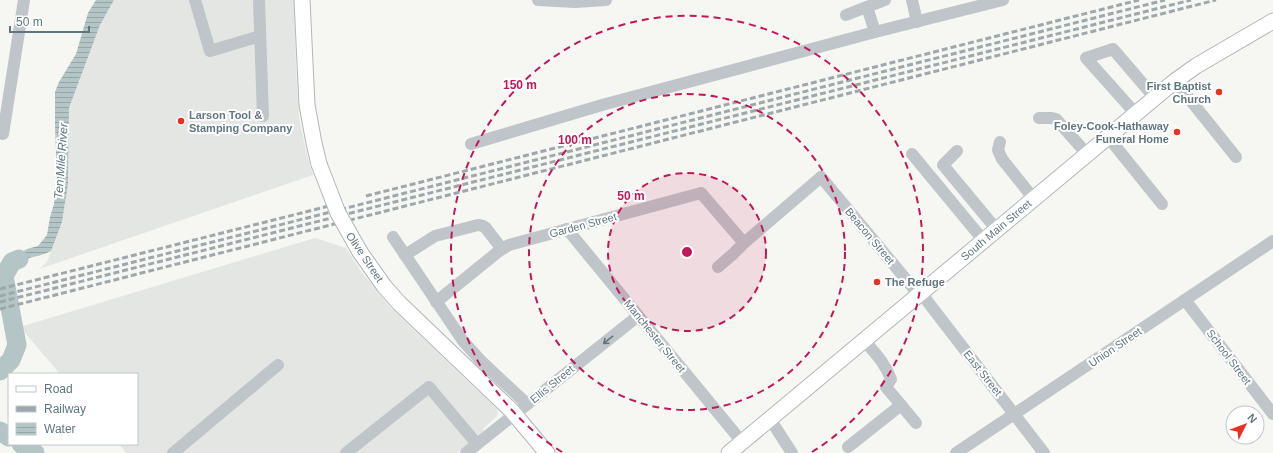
<svg xmlns="http://www.w3.org/2000/svg" width="1273" height="453" font-family="Arial,sans-serif">
<style>
.built{fill:#e4e6e4}
.water{fill:url(#water-rules)}
.lines{fill:none;stroke-linecap:round;stroke-linejoin:round}
.river{stroke:#b4c5c6;stroke-width:19}
.major-casing{stroke:#b0b7ba;stroke-width:17}
.minor{stroke:#bfc5c8;stroke-width:12}
.major{stroke:#fff;stroke-width:15}
.rail{stroke:#9ea8ac;stroke-width:3;stroke-dasharray:6 3;stroke-linecap:butt}
.major-bridge-casing{stroke:#b0b7ba;stroke-width:17;stroke-linecap:butt}
.major-bridge{stroke:#fff;stroke-width:15}
.oneway{stroke:#60767f}
.ring{fill:none;stroke:#c2185b;stroke-width:2;stroke-dasharray:7 5}
.poi-dot{fill:#e83121;stroke:#fff;stroke-width:1.5}
.labels{text-anchor:middle;dominant-baseline:central;stroke-width:4;stroke-linejoin:round;paint-order:stroke}
.poi-label{font-size:11px;font-weight:bold;fill:#60767f;stroke:#fff;text-anchor:end}
.street-label{font-size:11px;fill:#60767f;stroke:#fff}
.water-label{font-size:12px;font-style:italic;fill:#5b777a;stroke:#fff}
.centre{fill:#c2185b;stroke:#fff;stroke-width:2}
.ring-label{font-size:12px;text-anchor:middle;font-weight:bold;fill:#c2185b;stroke:#fff;stroke-width:4;stroke-linejoin:round;paint-order:stroke}
</style>
<defs>
<pattern id="water-rules" width="6" height="5" patternUnits="userSpaceOnUse"><rect width="6" height="5" fill="#b4c5c6"/><path d="M0 2.5h6" fill="none" stroke="#96a5a6"/></pattern>
</defs>
<rect width="100%" height="100%" fill="#f6f6f3"/>
<g class="built">
<polygon points="114,0 294,0 296,67 299,117 306,151 313,175 39,269 47,262 62,222 68,184 69,108 100,25"/>
<polygon points="315,238 346,248 360,270 391,308 497,409 498,412 497,416 483,429 484,431 457,453 126,453 119,444 137,444 137,374 60,374 20,327"/>
</g>
<path class="water" d="M96,0H114L100,25L69,108L68,184L62,222L51,251C39,258 19,257 10,268L14,275L1,278V270L5,260L9,256L19,254L27,249L38,246L47,235L50,217L54,204L57,177L55,126V92L59,82L76,54L88,13Z"/>
<g class="lines">
<g class="river">
<polyline points="0,371 11,360 17,345 4,276 12,262 19,259"/>
<polyline points="0,431 9,437"/>
<polyline points="21,444 35,453"/>
</g>
<g class="major-casing">
<g id="major">
<polyline points="302,0 307,105 314,143 319,164"/>
<polyline points="360,252 384,286 399,303 511,410 547,453"/>
<polyline points="729,453 1175,81 1196,66 1273,21"/>
</g>
</g>
<g class="minor">
<polyline points="195,0 210,51 260,36"/>
<polyline points="259,0 263,116"/>
<polyline points="538,0 575,2 606,0"/>
<polyline points="912,0 917,22"/>
<polyline points="867,7 875,32"/>
<polyline points="846,15 885,0"/>
<polyline points="1175,81 1236,157"/>
<polyline points="1136,114 1086,58 1113,49 1155,98"/>
<polyline points="1039,118 1052,118 1056,119 1087,154"/>
<polyline points="3,134 24,0"/>
<polyline points="1108,137 1162,204"/>
<polyline points="1000,142 998,150 1002,159 1034,199"/>
<polyline points="471,144 602,105 875,32 1003,0"/>
<polyline points="957,151 943,165 997,230"/>
<polyline points="912,154 984,241"/>
<polyline points="567,229 742,442"/>
<polyline points="393,237 463,341 481,361 527,404"/>
<polyline points="405,255 435,236 478,225 483,226 485,227 502,249"/>
<polyline points="718,267 733,254 744,243 821,177 919,295"/>
<polyline points="921,293 1044,453"/>
<polyline points="1185,300 1273,414"/>
<polyline points="436,302 499,251 509,245 701,193 744,243"/>
<path d="M864,340C875,353 885,363 891,379L886,387L916,423"/>
<polyline points="770,419 792,453"/>
<polyline points="848,447 901,405"/>
<polyline points="173,453 278,365"/>
<polyline points="346,453 429,387 477,444"/>
<polyline points="466,453 638,316"/>
<polyline points="956,453 1273,241"/>
</g>
<use href="#major" class="major"/>
<g class="rail">
<polyline points="366,196 1139,0"/>
<polyline points="0,289 329,206"/>
<polyline points="0,296 1165,0"/>
<polyline points="0,302 1191,0"/>
<polyline points="0,309 1216,0"/>
</g>
<g class="major-bridge-casing">
<polyline id="major-bridge" points="319,164 338,213 360,252"/>
</g>
<use href="#major-bridge" class="major-bridge"/>
</g>
<defs><path id="oneway-shaft" d="M-6 0H5M1.5-3L5.5 0L1.5 3" fill="none" stroke-width="1.6" stroke-linecap="round" stroke-linejoin="round"/></defs>
<use class="oneway" href="#oneway-shaft" transform="translate(608 340) rotate(141)"/>
<circle cx="687" cy="252" r="79" fill="#c2185b" fill-opacity=".12"/>
<g class="ring">
<circle cx="687" cy="252" r="79"/>
<circle cx="687" cy="252" r="158"/>
<path d="M562 452A236 236 0 1 1 812 452"/>
</g>
<g class="poi-dot">
<circle cx="1219" cy="92" r="4"/>
<circle cx="181" cy="121" r="4"/>
<circle cx="1177" cy="132" r="4"/>
<circle cx="877" cy="282" r="4"/>
</g>
<g class="labels">
<g class="poi-label">
<text x="1211" y="86">First Baptist<tspan x="1211" dy="13">Church</tspan></text>
<text x="189" y="115" text-anchor="start">Larson Tool &amp;<tspan x="189" dy="13">Stamping Company</tspan></text>
<text x="1169" y="126">Foley-Cook-Hathaway<tspan x="1169" dy="13">Funeral Home</tspan></text>
<text x="885" y="282" text-anchor="start">The Refuge</text>
</g>
<g class="street-label">
<text transform="translate(583 225) rotate(-15)">Garden Street</text>
<text transform="translate(996 230) rotate(-40)">South Main Street</text>
<text transform="translate(870 236) rotate(50)">Beacon Street</text>
<text transform="translate(365 257) rotate(56)">Olive Street</text>
<text transform="translate(655 336) rotate(51)">Manchester Street</text>
<text transform="translate(1115 347) rotate(-34)">Union Street</text>
<text transform="translate(1229 357) rotate(53)">School Street</text>
<text transform="translate(983 373) rotate(52)">East Street</text>
<text transform="translate(552 384) rotate(-39)">Ellis Street</text>
</g>
<g class="water-label">
<text transform="translate(61 161) rotate(-86)">Ten Mile River</text>
</g>
</g>
<circle cx="687" cy="252" r="6" class="centre"/>
<g class="ring-label">
<text x="520" y="89">150 m</text>
<text x="575" y="144">100 m</text>
<text x="631" y="200">50 m</text>
</g>
<rect x="8" y="373" width="130" height="72" fill="#ffffff" stroke="#bfc8cc"/>
<rect x="16" y="386" width="20" height="6" fill="#ffffff" stroke="#bfc8cc"/>
<text x="44" y="393" font-size="12" fill="#60767f">Road</text>
<rect x="16" y="406" width="20" height="6" fill="#9ea8ac" stroke="#bfc8cc"/>
<text x="44" y="413" font-size="12" fill="#60767f">Railway</text>
<rect x="16" y="423" width="20" height="12" fill="url(#water-rules)" stroke="#bfc8cc"/>
<text x="44" y="433" font-size="12" fill="#60767f">Water</text>
<g transform="translate(1245 425) rotate(48)"><circle r="19" fill="#ffffff" stroke="#bfc8cc"/>
<path d="M0-3L7 15L0 10L-7 15Z" fill="#e83121"/>
<text y="-6" font-size="11" font-weight="bold" text-anchor="middle" fill="#60767f">N</text>
</g>
<path d="M10 26v6h79v-6" fill="none" stroke="#60767f" stroke-width="2"/>
<text x="16" y="26" font-size="12" fill="#60767f" stroke="#ffffff" stroke-width="3" paint-order="stroke">50 m</text>
</svg>
